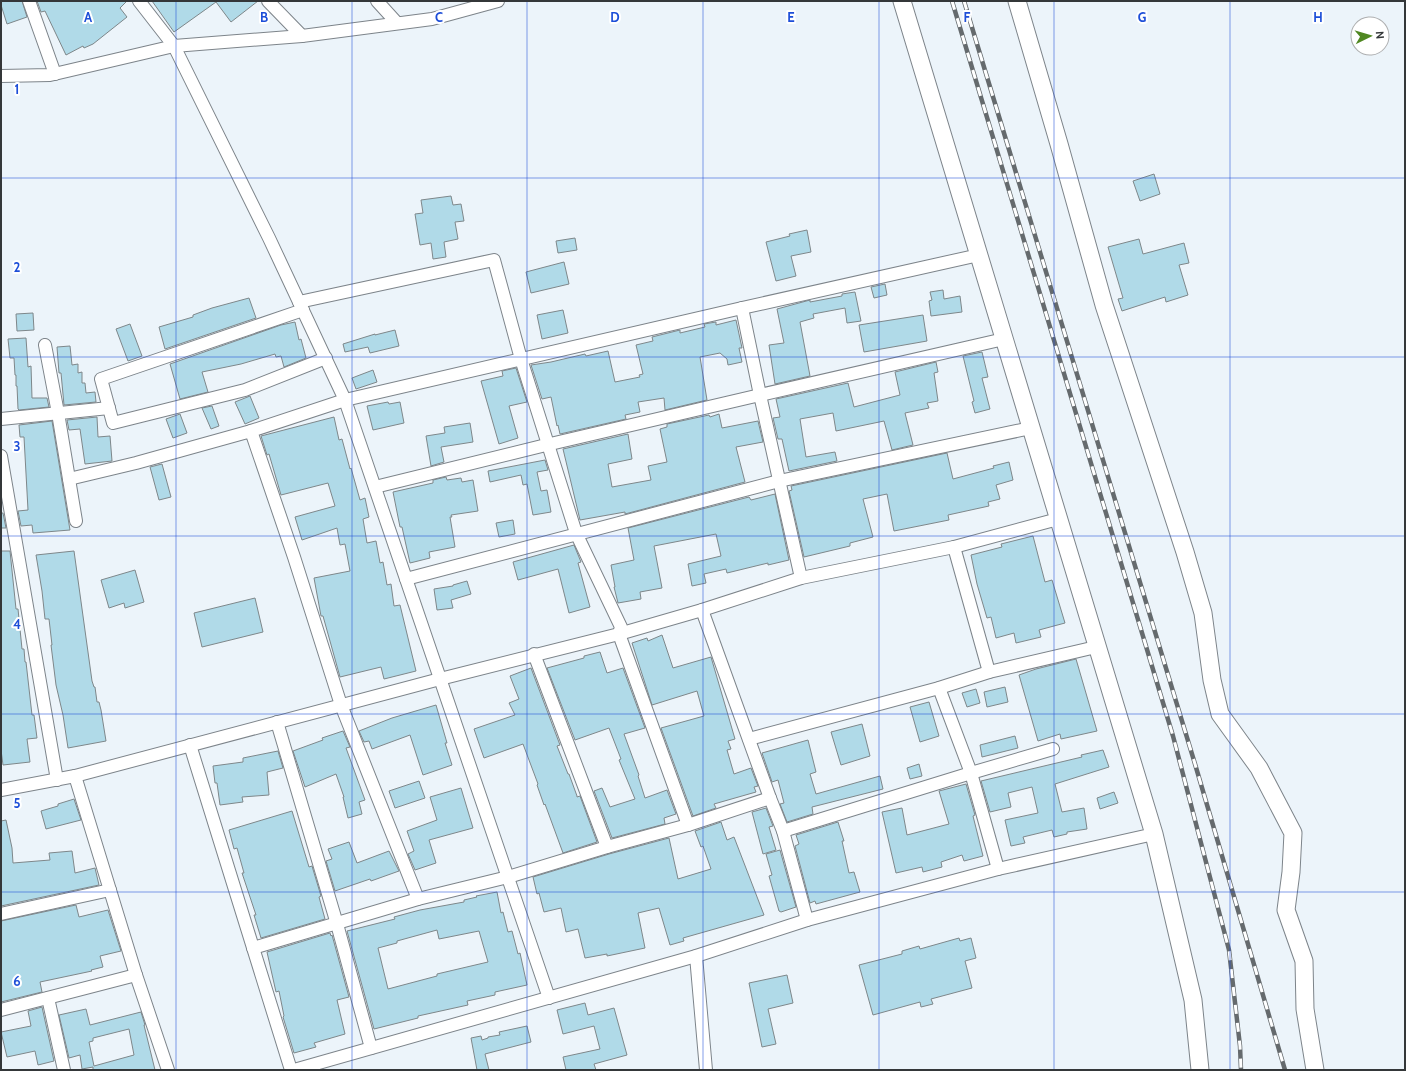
<svg xmlns="http://www.w3.org/2000/svg" width="1406" height="1071" font-family="Cabin,sans-serif">
<style>
.building{fill:#b0dae8;stroke:#7e878a;fill-rule:evenodd}
.lines{fill:none;stroke-linecap:round;stroke-linejoin:round}
.street-casing{stroke:#7d848a;stroke-width:14}
.secondary-casing{stroke:#7d848a;stroke-width:19}
.street{stroke:#fff;stroke-width:12}
.secondary{stroke:#fff;stroke-width:17}
.rail-casing{stroke:#656a6d;stroke-width:4.5}
.rail{stroke:#fff;stroke-width:3;stroke-dasharray:9;stroke-linecap:butt}
.grid{fill:none;stroke:#1d4ed8;stroke-width:1;stroke-opacity:0.55}
.grid-label{font-size:13px;text-anchor:middle;font-weight:bold;fill:#1d4ed8;stroke:#fff;stroke-width:4;stroke-linejoin:round;paint-order:stroke}
</style>
<rect width="100%" height="100%" fill="#ecf4fa"/>
<g class="building">
<polygon points="1,1 22,1 27,17 7,24 1,5"/>
<polygon points="37,1 127,1 120,8 127,17 93,44 84,48 83,46 66,55 45,11 41,12"/>
<polygon points="152,1 258,1 231,22 216,2 174,32"/>
<polygon points="1154,174 1160,194 1140,201 1133,181"/>
<polygon points="451,196 453,205 461,204 464,221 455,222 458,239 444,242 446,257 433,259 431,243 420,245 415,214 423,213 421,200"/>
<polygon points="807,230 811,252 791,256 796,276 776,281 766,242 790,236 789,234"/>
<polygon points="575,238 577,250 558,253 556,241"/>
<polygon points="1139,239 1143,254 1184,243 1189,263 1179,265 1188,295 1166,302 1165,297 1122,311 1118,299 1123,298 1108,247"/>
<polygon points="564,262 569,284 531,293 526,272"/>
<polygon points="885,284 887,295 874,298 871,287"/>
<polygon points="943,290 944,299 960,296 962,312 931,316 929,301 932,300 930,292"/>
<polygon points="855,292 861,321 847,323 845,308 813,314 814,318 800,322 810,376 775,384 769,345 784,343 777,309 810,300 810,302 842,296 842,294"/>
<polygon points="249,298 256,318 165,349 159,327 193,317 193,315 212,308"/>
<polygon points="563,310 568,333 542,339 537,315"/>
<polygon points="33,313 34,330 17,331 16,314"/>
<polygon points="923,315 927,341 864,352 859,325"/>
<polygon points="736,320 742,348 739,348 742,362 728,365 727,359 720,353 700,357 707,400 665,410 664,398 638,402 640,412 625,415 626,419 560,434 558,425 557,426 551,397 542,399 531,365 551,362 585,354 586,356 608,351 615,382 640,377 639,375 643,374 636,345 653,341 652,337 680,330 680,333 705,327 704,324 716,322 716,325"/>
<polygon points="295,322 299,340 301,339 306,358 284,367 281,356 276,357 275,354 241,364 202,372 208,392 180,399 170,364 281,325"/>
<polygon points="130,324 142,356 128,361 116,329"/>
<polygon points="395,330 399,346 370,353 368,347 345,352 343,344 375,334 375,335"/>
<polygon points="26,338 28,367 31,366 32,398 47,398 49,407 19,410 18,409 17,386 16,386 16,375 15,375 14,358 10,358 8,339"/>
<polygon points="70,346 72,365 78,364 78,373 82,372 82,383 85,383 86,393 95,392 96,402 64,405 61,373 59,373 57,347"/>
<polygon points="982,352 988,377 982,378 990,409 975,413 972,402 974,401 963,356"/>
<polygon points="936,362 938,372 934,373 938,401 927,403 929,408 905,413 913,445 892,450 884,421 836,431 833,413 800,419 806,457 835,452 837,461 789,471 782,439 778,439 773,418 780,417 776,399 848,383 854,407 900,395 895,372"/>
<polygon points="516,368 527,402 509,406 518,438 499,444 481,381 503,376 502,371"/>
<polygon points="373,370 377,382 356,389 352,378"/>
<polygon points="250,396 259,418 245,424 235,402"/>
<polygon points="388,402 389,404 400,402 404,423 373,430 367,406"/>
<polygon points="212,406 219,426 211,429 202,408"/>
<polygon points="180,414 187,433 173,438 166,419"/>
<polygon points="719,414 722,428 758,421 763,442 736,447 745,482 625,514 625,512 580,520 563,449 628,434 632,459 608,464 612,487 651,480 648,466 667,462 660,429 667,427 667,424 709,415 710,417"/>
<polygon points="97,417 98,437 110,436 112,461 85,464 80,429 69,430 67,420"/>
<polygon points="334,417 339,440 342,439 350,469 351,468 360,500 365,498 369,517 363,519 367,543 376,541 380,563 383,562 387,585 391,584 394,606 400,605 416,671 384,679 381,667 340,677 323,616 321,616 314,578 350,571 345,544 340,545 337,528 302,540 295,517 335,506 328,483 281,495 269,454 267,455 261,436"/>
<polygon points="52,421 70,530 33,533 32,525 21,526 18,511 28,510 24,437 20,437 19,425"/>
<polygon points="470,423 473,442 441,447 444,462 431,466 426,436 445,433 444,427"/>
<polygon points="947,453 953,479 994,468 993,466 1009,462 1013,480 996,485 1000,499 988,502 989,506 948,515 949,520 894,531 887,494 863,499 873,537 850,543 850,546 804,557 789,491 792,490 791,486"/>
<polygon points="545,460 548,470 537,472 541,491 547,490 551,512 533,515 527,484 523,485 521,475 490,482 488,471"/>
<polygon points="162,464 171,497 159,500 150,467"/>
<polygon points="446,477 447,480 461,478 462,482 473,480 478,511 451,515 452,517 450,517 455,547 429,552 430,558 410,563 402,527 400,527 393,492 433,483 433,480"/>
<polygon points="775,494 789,560 768,565 768,563 727,573 726,569 704,574 706,583 692,586 688,564 721,556 716,534 654,546 662,588 640,592 641,599 618,603 614,587 615,587 611,565 634,560 628,528 749,497 751,500"/>
<polygon points="1,513 3,513 6,528 1,528"/>
<polygon points="513,520 515,534 499,537 496,523"/>
<polygon points="1033,536 1045,582 1052,580 1065,623 1039,630 1041,637 1016,643 1014,633 996,638 991,617 987,618 977,584 971,555 1002,547 1001,544"/>
<polygon points="574,545 581,562 578,563 590,607 569,613 558,569 518,580 513,562"/>
<polygon points="1,551 10,551 16,609 18,609 22,649 24,649 25,662 26,662 32,715 34,715 37,738 27,739 30,762 3,765 1,750"/>
<polygon points="74,551 92,681 94,687 95,687 97,702 99,702 101,710 106,741 68,748 63,715 56,685 51,645 52,645 49,619 45,619 42,591 36,555"/>
<polygon points="135,570 144,602 125,608 124,603 109,608 101,580"/>
<polygon points="467,581 471,594 451,600 453,608 437,610 434,589 453,586 453,585"/>
<polygon points="255,598 263,632 202,647 194,613"/>
<polygon points="662,635 673,668 711,657 735,739 728,741 731,749 727,750 734,774 751,768 758,786 754,787 756,792 714,804 716,808 693,816 661,728 704,716 697,691 652,705 632,643 647,638 648,641"/>
<polygon points="600,652 607,673 623,668 645,728 624,734 639,775 638,776 645,798 667,790 676,814 664,818 665,824 612,838 594,791 602,788 610,807 635,799 619,760 621,759 609,728 575,740 547,668 584,658 584,656"/>
<polygon points="1076,659 1097,731 1061,739 1060,734 1038,741 1019,675 1036,669"/>
<polygon points="531,668 560,745 557,746 568,774 569,774 577,796 577,797 580,796 597,842 563,853 545,804 544,805 537,785 538,784 523,744 484,758 474,729 515,715 509,703 519,699 510,676"/>
<polygon points="1005,687 1008,702 987,707 984,692"/>
<polygon points="976,689 980,703 967,707 962,693"/>
<polygon points="929,702 939,736 920,742 910,707"/>
<polygon points="436,705 447,743 445,743 452,765 423,775 410,735 372,749 369,741 364,742 359,731 392,718"/>
<polygon points="862,724 870,756 841,765 831,732"/>
<polygon points="343,731 350,747 346,748 365,800 359,802 362,814 348,818 343,797 344,797 336,774 305,787 293,751 323,740 322,738"/>
<polygon points="1015,736 1018,748 982,757 980,745"/>
<polygon points="808,740 816,772 810,774 816,794 880,776 883,789 812,807 813,814 787,822 780,804 784,803 778,780 772,782 762,753"/>
<polygon points="1103,750 1109,767 1055,784 1062,812 1084,808 1087,829 1067,832 1067,834 1054,837 1052,830 1023,837 1025,843 1011,846 1005,820 1038,813 1032,787 1008,793 1011,807 990,812 981,781 1082,757 1081,755"/>
<polygon points="278,751 283,768 267,772 269,795 242,797 243,802 220,805 217,783 215,783 213,766 243,762 243,758"/>
<polygon points="919,764 922,776 910,779 907,768"/>
<polygon points="419,781 425,798 395,808 389,791"/>
<polygon points="966,784 975,815 973,816 983,856 964,861 962,855 941,862 942,867 923,872 922,867 896,873 882,812 902,808 907,835 949,824 939,791"/>
<polygon points="461,788 473,828 429,840 436,863 415,870 408,854 414,851 407,831 437,820 430,797"/>
<polygon points="1114,792 1118,803 1100,809 1097,798"/>
<polygon points="74,799 81,820 46,829 41,811 58,806 58,804"/>
<polygon points="766,808 773,826 769,827 776,850 763,854 752,812"/>
<polygon points="292,811 309,867 312,866 321,896 319,897 325,919 261,938 254,915 256,915 242,873 244,873 237,848 234,849 229,830"/>
<polygon points="6,820 12,848 13,863 50,860 49,853 72,851 75,873 95,868 99,885 1,906 1,821"/>
<polygon points="721,822 727,840 734,837 764,915 683,938 684,941 670,945 659,908 638,913 645,948 607,956 607,954 585,958 578,929 566,932 561,908 544,912 539,893 537,894 533,877 609,854 669,838 678,879 711,869 703,846 701,847 695,831"/>
<polygon points="838,822 844,841 842,841 849,873 854,872 860,892 816,904 815,901 810,903 795,846 799,844 796,835"/>
<polygon points="349,842 357,863 389,851 399,871 371,881 370,879 335,891 326,861 332,859 328,849"/>
<polygon points="780,850 796,907 781,912 779,911 769,876 772,875 766,854"/>
<path d="M497,892L501,913L503,912L508,932L512,931L518,954L520,953L527,985L495,992V995L467,1001L468,1005L418,1016V1018L374,1029L347,931L395,919L394,917L420,910L464,902V900L477,897L476,896ZM437,930L439,939L479,931L488,962L437,974V976L388,989L378,948L397,943V941Z"/>
<polygon points="76,905 79,917 108,910 121,951 100,956 103,967 91,970 92,971 40,982 42,992 1,1002 1,921"/>
<polygon points="330,933 331,936 332,935 349,997 337,1000 345,1034 314,1043 316,1047 294,1053 283,1017 284,1016 279,991 276,992 267,952"/>
<polygon points="959,938 960,941 971,938 976,958 965,961 972,988 931,999 933,1004 921,1007 920,1002 873,1015 859,965 902,954 902,951 919,946 920,949"/>
<polygon points="787,975 793,1003 768,1009 776,1044 762,1047 749,983"/>
<polygon points="585,1003 588,1015 614,1008 627,1055 594,1064 596,1070 566,1070 563,1057 600,1049 594,1026 563,1034 557,1010"/>
<polygon points="42,1007 54,1061 38,1065 35,1051 7,1057 1,1032 31,1026 28,1011"/>
<path d="M86,1009L90,1025L141,1012L145,1025H144L155,1070H93V1067L82,1069L80,1055L69,1058L59,1015ZM129,1029L134,1055L94,1066L89,1042L93,1041V1038Z"/>
<polygon points="527,1026 531,1042 485,1054 489,1070 477,1070 471,1038 481,1036 482,1040 488,1038 488,1037 500,1035 499,1032"/>
</g>
<g class="lines">
<g class="street-casing">
<g id="street">
<polyline points="29,1 55,74"/>
<polyline points="139,1 174,46 269,238 345,400 549,998"/>
<polyline points="268,1 302,36"/>
<polyline points="377,1 397,23"/>
<polyline points="1,76 50,75 174,46 302,36 432,19 498,1"/>
<polyline points="299,302 494,260 521,359 576,533 621,627 619,634 688,825"/>
<polyline points="742,308 760,395 1004,339"/>
<polyline points="303,310 101,379 113,423 245,390 326,358"/>
<polyline points="45,345 58,413 76,521"/>
<polyline points="1,419 109,408"/>
<polyline points="251,431 345,400 742,308 979,255"/>
<polyline points="1,456 57,780"/>
<polyline points="69,479 136,463 251,431 294,557 341,705 418,899 508,877 607,847 688,825 770,798"/>
<polyline points="375,487 546,445 760,395 801,578"/>
<polyline points="954,547 989,672"/>
<polyline points="406,579 779,481 1031,428"/>
<polyline points="702,610 770,798 783,831 807,920"/>
<polyline points="534,654 607,847"/>
<polyline points="939,688 971,773 998,869"/>
<polyline points="277,722 337,924 371,1048"/>
<polyline points="749,739 939,688 989,672 1096,647"/>
<polyline points="190,745 291,1070"/>
<polyline points="75,776 136,975 168,1070"/>
<polyline points="1,790 75,776 440,679 619,634 702,610 801,578 954,547 1058,519"/>
<polyline points="783,831 971,773 1053,749"/>
<polyline points="1,914 110,890"/>
<polyline points="253,948 418,899"/>
<polyline points="696,956 706,1070"/>
<polyline points="48,998 64,1070"/>
<polyline points="1,1010 136,975"/>
<polyline points="294,1070 696,956 807,920 998,869 1154,834"/>
</g>
</g>
<g class="secondary-casing">
<g id="secondary">
<polyline points="902,1 1154,834 1193,1000 1200,1070"/>
<polyline points="1017,1 1059,144 1104,305 1185,552 1203,613 1212,680 1220,714 1259,768 1293,833 1291,872 1286,910 1304,961 1305,1009 1315,1070"/>
</g>
</g>
<use href="#street" class="street"/>
<use href="#secondary" class="secondary"/>
<g class="rail-casing">
<g id="rail">
<polyline points="952,1 1173,736 1229,950 1240,1046 1241,1070"/>
<polyline points="964,1 1195,764 1285,1070"/>
</g>
</g>
<use href="#rail" class="rail"/>
</g>
<path class="grid" d="M176,1V1070M352,1V1070M527,1V1070M703,1V1070M879,1V1070M1054,1V1070M1230,1V1070M1,178H1405M1,357H1405M1,536H1405M1,714H1405M1,892H1405"/>
<g class="grid-label">
<text x="88" y="22">A</text>
<text x="264" y="22">B</text>
<text x="439" y="22">C</text>
<text x="615" y="22">D</text>
<text x="791" y="22">E</text>
<text x="967" y="22">F</text>
<text x="1142" y="22">G</text>
<text x="1318" y="22">H</text>
<text x="17" y="94">1</text>
<text x="17" y="272">2</text>
<text x="17" y="451">3</text>
<text x="17" y="629">4</text>
<text x="17" y="808">5</text>
<text x="17" y="986">6</text>
</g>
<rect width="1406" height="1071" fill="none" stroke="#343739" stroke-width="4"/>
<g transform="translate(1370 36) rotate(85)"><circle r="19" fill="#ffffff" stroke="#aeafb0"/>
<path d="M0-3L7 15L0 10L-7 15Z" fill="#4f8721"/>
<text y="-6" font-size="11" font-weight="bold" text-anchor="middle" fill="#343739">N</text>
</g>
</svg>
